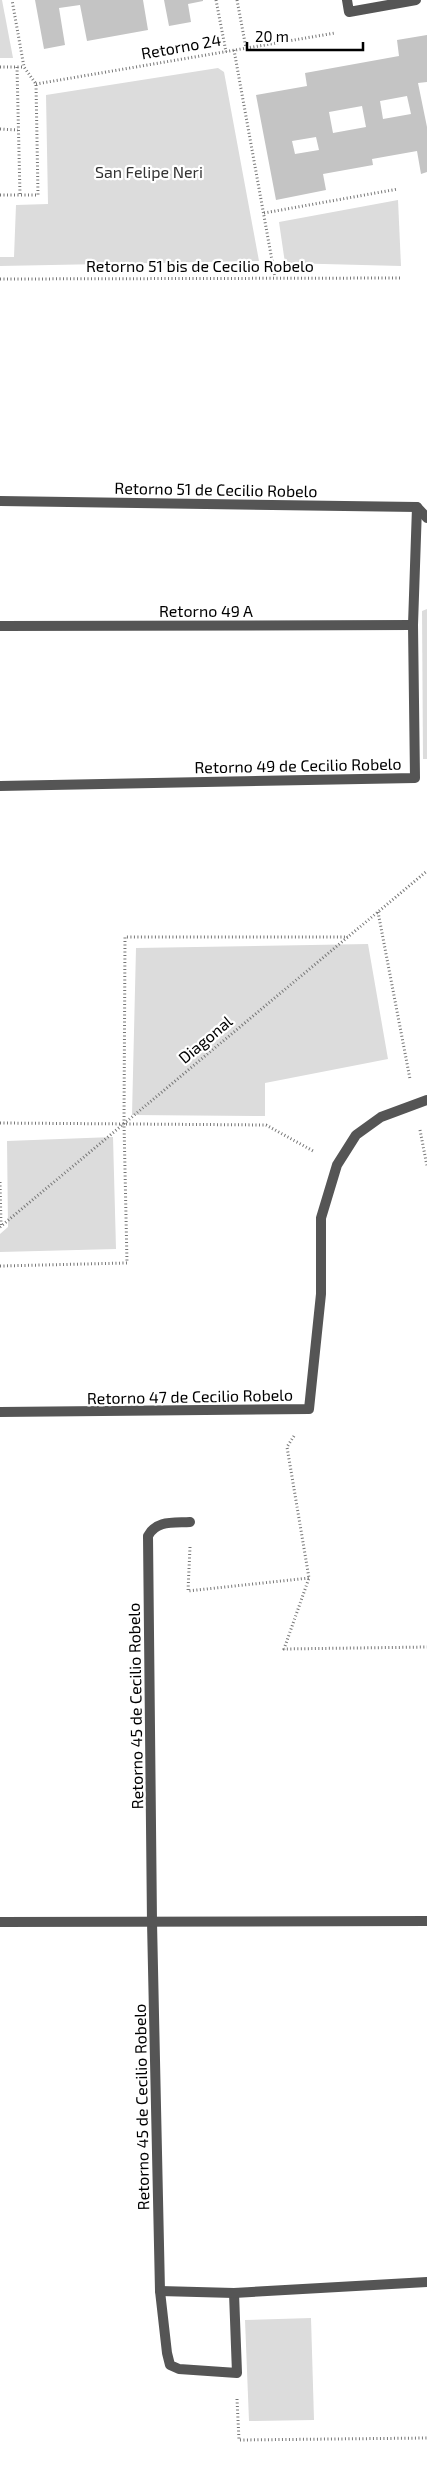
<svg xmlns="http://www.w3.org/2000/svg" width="427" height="2484" font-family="'Exo 2',sans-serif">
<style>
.green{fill:#dcdcdc}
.building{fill:#c4c4c4;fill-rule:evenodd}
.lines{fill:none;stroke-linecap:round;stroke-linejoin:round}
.path{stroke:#777;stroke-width:3;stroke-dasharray:1 2.5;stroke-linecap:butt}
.street{stroke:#555;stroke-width:10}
.labels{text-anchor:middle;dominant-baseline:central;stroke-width:4.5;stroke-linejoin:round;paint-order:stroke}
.street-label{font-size:16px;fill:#000;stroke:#fff}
.park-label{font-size:16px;fill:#333;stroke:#fff}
</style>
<rect width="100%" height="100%" fill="#fff"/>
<g class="green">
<polygon points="0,0 2,0 13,58 0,58"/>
<polygon points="218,68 224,72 259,261 0,266 0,257 14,257 16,205 48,204 46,95"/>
<polygon points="398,200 401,266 285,263 279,222"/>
<polygon points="427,609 427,759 423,759 422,611"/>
<polygon points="368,944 388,1059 265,1083 265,1116 132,1115 136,948"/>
<polygon points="113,1137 116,1249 0,1252 0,1234 8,1227 7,1141"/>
<polygon points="311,2318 314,2420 249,2421 245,2320"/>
</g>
<g class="building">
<polygon points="35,0 143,0 148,30 87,41 80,5 59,8 65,45 44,49"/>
<polygon points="164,0 203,0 203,1 188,4 191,22 169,26"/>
<path d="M427,35V82L418,83L427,127V172L421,174L417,151L372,159L373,165L323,174L326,190L276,200L256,95L307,86L305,73L399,56L397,40ZM407,96L411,114L383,119L380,101ZM362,106L366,127L333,133L329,112ZM316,137L319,150L295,154L292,141Z"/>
</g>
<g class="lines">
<g class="path">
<polyline points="216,0 226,52"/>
<polyline points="237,0 246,48"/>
<polyline points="234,50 275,277"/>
<polyline points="0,67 24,67"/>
<polyline points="17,67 20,195"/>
<polyline points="36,84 335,33"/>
<polyline points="0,129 18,130"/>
<polyline points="0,195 38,195 36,84 24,67 12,0"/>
<polyline points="264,213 398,189"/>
<polyline points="0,279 401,278"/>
<polyline points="378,912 410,1079"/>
<polyline points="0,1123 266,1125 315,1152"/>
<polyline points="420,1130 427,1166"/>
<polyline points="0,1182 1,1225"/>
<polyline points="0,1227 427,871"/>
<polyline points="0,1266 127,1263 124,1123 125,937 348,937"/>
<polyline points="294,1436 287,1447 309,1578 284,1649 427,1647"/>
<polyline points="190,1547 188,1591 309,1578"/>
<polyline points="237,2399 239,2440 427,2438"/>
</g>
<g class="street">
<polyline points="347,0 349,12 416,0"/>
<polyline points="0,501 417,507 427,518"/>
<polyline points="0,626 413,625"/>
<polyline points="0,786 415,778 413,625 417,507"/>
<polyline points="0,1412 309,1409 321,1294 321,1218 337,1165 356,1135 381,1117 427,1100"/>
<path d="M190,1522C174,1523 156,1520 148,1536L152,1922L160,2291L167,2353L170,2365L179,2369L237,2373L234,2293"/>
<polyline points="0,1922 427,1921"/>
<polyline points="160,2291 234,2293 427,2282"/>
</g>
</g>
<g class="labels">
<g class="street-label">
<text transform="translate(181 46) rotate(-10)">Retorno 24</text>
<text x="200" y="265">Retorno 51 bis de Cecilio Robelo</text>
<text transform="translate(216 489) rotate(1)">Retorno 51 de Cecilio Robelo</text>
<text x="206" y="610">Retorno 49 A</text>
<text transform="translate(298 765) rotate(-1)">Retorno 49 de Cecilio Robelo</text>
<text transform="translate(205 1039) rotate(-40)">Diagonal</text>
<text transform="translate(190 1396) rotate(-1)">Retorno 47 de Cecilio Robelo</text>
<text transform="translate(135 1706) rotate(-91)">Retorno 45 de Cecilio Robelo</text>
<text transform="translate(141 2107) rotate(-91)">Retorno 45 de Cecilio Robelo</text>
</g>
<g class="park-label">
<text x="149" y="171">San Felipe Neri</text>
</g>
</g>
<path d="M247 42v8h116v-8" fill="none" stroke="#000000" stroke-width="2.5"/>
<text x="255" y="42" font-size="15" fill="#000000" stroke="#ffffff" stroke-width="4" paint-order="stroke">20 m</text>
</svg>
